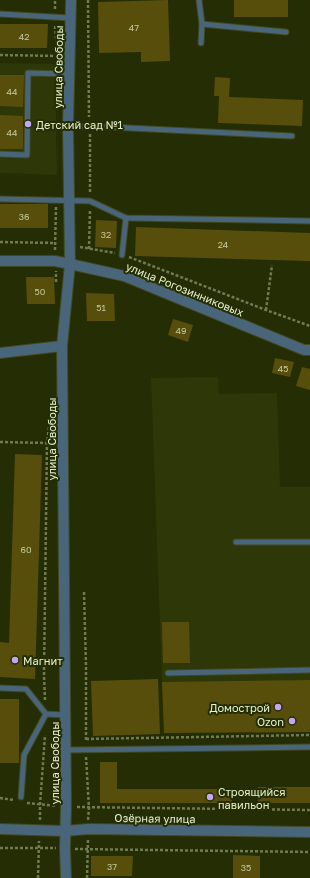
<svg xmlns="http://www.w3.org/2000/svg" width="310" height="878" font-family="'Golos Text',sans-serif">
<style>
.built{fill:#2e3708}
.building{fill:#584e0b}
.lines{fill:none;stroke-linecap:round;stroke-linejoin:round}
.lane-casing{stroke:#404820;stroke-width:7}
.street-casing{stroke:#404820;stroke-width:12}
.path{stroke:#717a52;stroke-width:2.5;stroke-dasharray:3 2;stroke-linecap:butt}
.lane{stroke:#496579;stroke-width:5}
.street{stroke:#496579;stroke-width:10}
.poi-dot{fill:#c2a8f2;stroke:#252d04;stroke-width:1.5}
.labels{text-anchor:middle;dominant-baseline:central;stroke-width:4;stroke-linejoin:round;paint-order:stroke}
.number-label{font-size:9px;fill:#c2c89b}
.street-label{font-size:11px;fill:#e6f1cb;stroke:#252d04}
.poi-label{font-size:11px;fill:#e6f1cb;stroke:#252d04;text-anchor:start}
</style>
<rect width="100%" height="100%" fill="#252d04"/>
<g class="built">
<polygon points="0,63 55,64 57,175 0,173"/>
<polygon points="218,377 219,394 277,393 280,487 310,487 310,732 164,733 151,378"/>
</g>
<g class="building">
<polygon points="168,0 170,61 141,62 141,52 99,53 98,2"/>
<rect x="234" y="0" width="54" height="17"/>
<polygon points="0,24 48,24 47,48 0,48"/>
<polygon points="0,75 24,75 23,107 0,106"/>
<polygon points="215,77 230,78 229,97 303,100 302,126 218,123 219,96 214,96"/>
<polygon points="0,115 23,116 23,149 0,149"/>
<rect x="0" y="204" width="48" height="24"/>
<polygon points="96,220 117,221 116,248 95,247"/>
<polygon points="136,227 310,233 310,261 135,256"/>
<polygon points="26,277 54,277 55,304 27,304"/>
<polygon points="86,293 114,294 115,321 87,321"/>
<polygon points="173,319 193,325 188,342 168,335"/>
<polygon points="275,358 294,362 290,377 272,373"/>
<polygon points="302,367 310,369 310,390 296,386"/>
<polygon points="15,454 42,455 35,679 0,677 0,642 9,643"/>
<polygon points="162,622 189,622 190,663 163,663"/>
<polygon points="158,679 160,734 93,736 91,681"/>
<polygon points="310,680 310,732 164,733 162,682"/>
<rect x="0" y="699" width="19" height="64"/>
<polygon points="100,762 117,762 117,789 232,789 232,803 100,803"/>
<rect x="258" y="787" width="52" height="16"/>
<polygon points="233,855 260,856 260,878 233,878"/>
<polygon points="91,856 133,856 132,876 91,876"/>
</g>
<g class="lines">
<g class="lane-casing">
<g id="lane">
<polyline points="199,0 202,24 201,43"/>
<polyline points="0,14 71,18"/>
<polyline points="202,24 286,32"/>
<polyline points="68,127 89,126 292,136"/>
<polyline points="0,154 27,155 28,73 70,74"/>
<polyline points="0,199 90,201 126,218 310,221"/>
<polyline points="122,255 126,218"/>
<polyline points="236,542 310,542"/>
<polyline points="168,673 310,670"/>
<polyline points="0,688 26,689 46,714 65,715"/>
<polyline points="66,750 310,747"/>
<polyline points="21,797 24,755 46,714"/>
</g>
</g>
<g class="street-casing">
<g id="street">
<polyline points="0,261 55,261 70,264 124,276 304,350 310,350"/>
<polyline points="0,353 62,346"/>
<polyline points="0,829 65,831 88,829 310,832"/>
<polyline points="66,878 65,848 66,807 62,346 70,264 68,127 71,0"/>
</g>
</g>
<g class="path">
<polyline points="88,0 89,117"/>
<polyline points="55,9 55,0"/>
<polyline points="55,26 57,51"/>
<polyline points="0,55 58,56"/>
<polyline points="90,134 90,193"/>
<polyline points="0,242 55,243"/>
<polyline points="80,247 115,253"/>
<polyline points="89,249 90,210"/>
<polyline points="55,250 56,207"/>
<polyline points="129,257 266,310 310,326"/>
<polyline points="56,282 56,271"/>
<polyline points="266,310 272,265"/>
<polyline points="0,442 47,443"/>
<polyline points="84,592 86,666 86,742"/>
<polyline points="45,700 44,675 47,443 50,419"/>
<polyline points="86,739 310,735"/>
<polyline points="86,757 89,808 88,820"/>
<polyline points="0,798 14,800"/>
<polyline points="27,803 56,806"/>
<polyline points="77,807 310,810"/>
<polyline points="40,820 40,805 45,735"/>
<polyline points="0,848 56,848"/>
<polyline points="75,849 310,852"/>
<polyline points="38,878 39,841"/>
<polyline points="87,878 88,839"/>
</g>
<use href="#lane" class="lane"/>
<use href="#street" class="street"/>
</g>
<g class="poi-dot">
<circle cx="28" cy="124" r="4"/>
<circle cx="15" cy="660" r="4"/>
<circle cx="278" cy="707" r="4"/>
<circle cx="292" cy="721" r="4"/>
<circle cx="210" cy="797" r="4"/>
</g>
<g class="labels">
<g class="number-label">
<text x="134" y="27">47</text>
<text x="24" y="36">42</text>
<text x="12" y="91">44</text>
<text x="12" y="132">44</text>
<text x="24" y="216">36</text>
<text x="106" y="234">32</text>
<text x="223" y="244">24</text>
<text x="40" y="291">50</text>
<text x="101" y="307">51</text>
<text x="181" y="330">49</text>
<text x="283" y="368">45</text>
<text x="26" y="549">60</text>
<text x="112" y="866">37</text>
<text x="246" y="867">35</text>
</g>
<g class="street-label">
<text transform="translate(58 67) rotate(-89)">улица Свободы</text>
<text transform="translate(185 289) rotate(22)">улица Рогозинниковых</text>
<text transform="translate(51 439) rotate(-90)">улица Свободы</text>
<text transform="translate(54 763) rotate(-90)">улица Свободы</text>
<text transform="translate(155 818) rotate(1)">Озёрная улица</text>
</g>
<g class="poi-label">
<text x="36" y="124">Детский сад №1</text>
<text x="23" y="660">Магнит</text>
<text x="270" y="707" text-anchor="end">Домострой</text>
<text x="284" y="721" text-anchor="end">Ozon</text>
<text x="218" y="791">Строящийся<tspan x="218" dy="13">павильон</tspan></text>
</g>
</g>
</svg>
